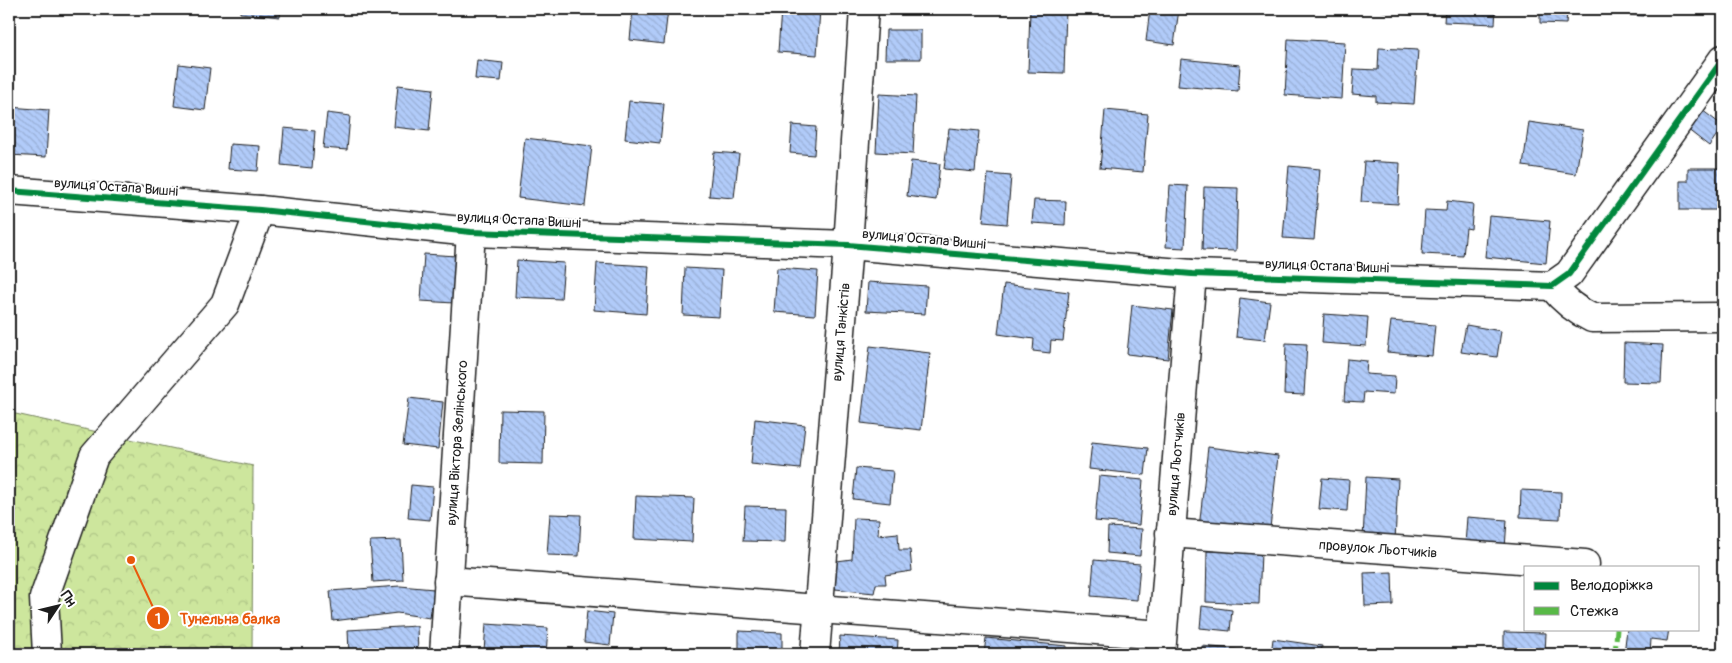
<svg xmlns="http://www.w3.org/2000/svg" width="1732" height="663" font-family="Pangolin,sans-serif">
<style>
.forest{fill:url(#forest-crowns);stroke:#74815c}
.building{fill:url(#building-back-hatch);stroke:#1c1c1c}
.lines{fill:none;stroke-linecap:round;stroke-linejoin:round}
.minor-casing{stroke:#1c1c1c;stroke-width:31}
.minor{stroke:#fff;stroke-width:28}
.quiet{stroke:#58b947;stroke-width:5;stroke-dasharray:10 5;stroke-linecap:butt}
.cycleway-casing{stroke:#fff;stroke-width:9}
.cycleway{stroke:#00873e;stroke-width:6}
.labels{text-anchor:middle;dominant-baseline:central;stroke-width:4;stroke-linejoin:round;paint-order:stroke}
.street-label{font-size:14px;fill:#1c1c1c;stroke:#fff}
.leader{fill:none;stroke:#e8590c;stroke-width:2}
.callout-dot{fill:#e8590c;stroke:#fff;stroke-width:2}
.mark-label{font-size:15px;text-anchor:middle;font-weight:bold;fill:#fff}
.callout-label{font-size:15px;text-anchor:middle;font-weight:bold;fill:#e8590c;stroke:#fff;stroke-width:4;stroke-linejoin:round;paint-order:stroke}
</style>
<defs>
<pattern id="forest-crowns" width="20" height="18" patternUnits="userSpaceOnUse" patternTransform="scale(1.25)"><rect width="20" height="18" fill="#cde69d"/><path d="M2 6a3 3 0 1 1 6 0M12 15a3 3 0 1 1 6 0" fill="none" stroke="#afc587"/></pattern>
<pattern id="building-back-hatch" width="6" height="6" patternUnits="userSpaceOnUse" patternTransform="scale(1.25)"><rect width="6" height="6" fill="#b1cbf9"/><path d="M-1 5l2 2M0 0l6 6M5-1l2 2" fill="none" stroke="#98aed5"/></pattern>
</defs>
<rect width="100%" height="100%" fill="#fff"/>
<filter id="ink" filterUnits="userSpaceOnUse"><feTurbulence type="fractalNoise" baseFrequency=".02" numOctaves="2"/><feDisplacementMap in="SourceGraphic" scale="10" xChannelSelector="R" yChannelSelector="G"/><feConvolveMatrix kernelMatrix="1 2 1 2 8 2 1 2 1" color-interpolation-filters="sRGB"/></filter>
<g filter="url(#ink)">
<polygon class="forest" points="11,413 253,466 252,654 9,654 9,460"/>
<g class="building">
<polygon points="240,9 281,9 280,17 240,13"/>
<polygon points="633,9 668,9 664,44 630,40"/>
<polygon points="781,9 820,9 817,55 778,52"/>
<polygon points="1030,9 1066,9 1064,73 1028,72"/>
<polygon points="1150,9 1179,9 1174,45 1146,41"/>
<polygon points="1370,9 1414,9 1413,15"/>
<polygon points="1445,9 1496,9 1495,24 1444,22"/>
<polygon points="1533,9 1571,9 1567,10 1566,24 1540,23 1540,9"/>
<polygon points="1604,9 1644,9 1643,16 1604,13"/>
<polygon points="886,30 921,30 921,59 885,59"/>
<polygon points="1288,39 1345,42 1342,99 1285,95"/>
<polygon points="1379,48 1418,50 1414,104 1376,102 1376,96 1352,94 1354,69 1378,70"/>
<polygon points="1181,59 1240,65 1238,91 1178,86"/>
<polygon points="477,60 503,63 501,81 475,79"/>
<polygon points="179,64 210,68 205,110 174,106"/>
<polygon points="398,85 433,89 429,131 394,127"/>
<polygon points="879,94 916,96 913,154 876,152"/>
<polygon points="629,101 664,104 660,143 625,139"/>
<polygon points="9,107 49,110 46,157 9,155"/>
<polygon points="1105,110 1148,114 1143,172 1100,168"/>
<polygon points="1702,110 1723,126 1709,146 1687,129"/>
<polygon points="327,113 350,116 347,150 323,148"/>
<polygon points="1529,122 1583,130 1576,174 1523,166"/>
<polygon points="792,125 816,127 814,155 790,153"/>
<polygon points="284,128 315,131 312,168 281,165"/>
<polygon points="949,128 979,131 975,172 944,169"/>
<polygon points="525,138 592,146 585,206 518,198"/>
<polygon points="230,144 260,146 258,171 228,169"/>
<polygon points="714,152 739,154 734,198 709,196"/>
<polygon points="911,161 940,164 936,200 907,196"/>
<polygon points="1364,161 1400,163 1398,204 1361,202"/>
<polygon points="1289,166 1320,169 1314,240 1283,238"/>
<polygon points="1688,168 1723,168 1723,186 1717,187 1718,210 1680,210 1680,181 1688,181"/>
<polygon points="988,174 1011,176 1007,224 983,222"/>
<polygon points="1170,185 1188,186 1185,248 1166,247"/>
<polygon points="1204,187 1238,188 1236,251 1202,250"/>
<polygon points="1034,200 1066,201 1065,225 1032,223"/>
<polygon points="1447,201 1473,204 1471,229 1466,228 1463,256 1422,254 1425,210 1446,211"/>
<polygon points="1489,216 1550,221 1546,263 1485,257"/>
<polygon points="424,254 457,256 454,303 421,301"/>
<polygon points="517,260 564,263 561,299 515,297"/>
<polygon points="597,263 649,266 646,314 594,310"/>
<polygon points="685,268 722,270 719,317 683,315"/>
<polygon points="777,268 818,271 815,315 774,312"/>
<polygon points="868,282 927,286 925,314 866,311"/>
<polygon points="1004,284 1069,292 1063,341 1051,340 1050,353 1033,351 1034,339 998,334"/>
<polygon points="1240,298 1270,302 1265,340 1236,337"/>
<polygon points="1132,305 1173,310 1168,359 1127,354"/>
<polygon points="1324,314 1368,317 1366,346 1322,343"/>
<polygon points="1391,321 1435,325 1432,356 1387,352"/>
<polygon points="1466,325 1501,331 1497,357 1461,352"/>
<polygon points="1286,343 1307,344 1304,395 1284,394"/>
<polygon points="1624,343 1663,345 1661,383 1623,382"/>
<polygon points="870,346 930,353 921,430 861,423"/>
<polygon points="1347,359 1367,361 1366,374 1395,376 1394,394 1364,392 1363,402 1344,401"/>
<polygon points="409,398 443,402 438,449 403,445"/>
<polygon points="500,410 544,411 543,464 499,463"/>
<polygon points="755,419 805,425 800,469 751,464"/>
<polygon points="1092,442 1148,448 1145,475 1089,469"/>
<polygon points="1208,447 1278,456 1269,537 1199,528"/>
<polygon points="856,468 893,471 890,503 853,499"/>
<polygon points="1099,476 1143,480 1139,525 1095,521"/>
<polygon points="1366,477 1398,479 1395,542 1363,540"/>
<polygon points="1322,478 1349,480 1347,511 1319,509"/>
<polygon points="411,485 433,487 430,520 408,518"/>
<polygon points="1521,490 1561,492 1560,519 1520,517"/>
<polygon points="636,496 694,498 692,542 634,539"/>
<polygon points="745,506 786,507 785,542 743,541"/>
<polygon points="550,514 581,515 579,556 547,555"/>
<polygon points="1467,517 1507,520 1505,548 1465,545"/>
<polygon points="854,518 879,519 878,535 898,533 899,550 910,550 912,571 885,575 886,584 876,584 874,593 835,589 837,561 852,559"/>
<polygon points="1108,527 1142,529 1140,556 1107,553"/>
<polygon points="401,540 403,580 373,582 370,541"/>
<polygon points="1207,551 1261,552 1259,604 1206,602"/>
<polygon points="1094,560 1140,564 1137,600 1091,596"/>
<polygon points="1392,572 1393,605 1365,606 1364,573"/>
<polygon points="400,586 434,589 430,618 397,613 333,621 330,591"/>
<polygon points="1202,606 1232,610 1230,631 1200,628"/>
<polygon points="587,611 613,614 610,645 584,642"/>
<polygon points="486,624 548,628 546,654 484,651"/>
<polygon points="417,626 418,654 349,654 348,630"/>
<polygon points="1627,629 1669,629 1667,641 1651,639 1650,654 1624,654"/>
<polygon points="739,631 782,633 782,654 739,654"/>
<polygon points="1504,632 1546,633 1545,654 1504,654"/>
<polygon points="840,636 898,640 897,654 839,654"/>
<polygon points="986,638 1067,646 1066,654 984,654"/>
<polygon points="1273,639 1322,646 1321,654 1271,654"/>
<polygon points="1202,646 1253,651 1252,654 1201,654"/>
</g>
<g class="lines">
<g class="minor-casing">
<g id="minor">
<polyline points="9,191 260,210 471,232 848,245 1192,274 1552,286 1569,274 1723,59"/>
<path d="M1552,286C1564,301 1575,310 1592,318L1723,317"/>
<polyline points="1170,533 1585,564"/>
<polyline points="448,581 1162,635"/>
<polyline points="47,654 44,598 94,456 225,304 260,210"/>
<polyline points="444,654 471,232"/>
<polyline points="815,654 848,245 864,9"/>
<polyline points="1161,654 1192,274"/>
</g>
</g>
<use href="#minor" class="minor"/>
<polyline class="quiet" points="1615,654 1617,629"/>
<g class="cycleway-casing">
<polyline id="cycleway" points="9,191 260,210 471,232 848,245 1192,274 1552,286 1569,274 1723,59"/>
</g>
<use href="#cycleway" class="cycleway"/>
</g>
</g>
<g class="labels">
<g class="street-label">
<text transform="translate(116 187) rotate(4)">вулиця Остапа Вишні</text>
<text transform="translate(519 220) rotate(3)">вулиця Остапа Вишні</text>
<text transform="translate(924 239) rotate(5)">вулиця Остапа Вишні</text>
<text transform="translate(1327 266) rotate(2)">вулиця Остапа Вишні</text>
<text transform="translate(841 332) rotate(-85)">вулиця Танкістів</text>
<text transform="translate(457 443) rotate(-86)">вулиця Віктора Зелінського</text>
<text transform="translate(1176 464) rotate(-85)">вулиця Льотчиків</text>
<text transform="translate(1378 549) rotate(4)">провулок Льотчиків</text>
</g>
</g>
<path class="leader" d="M131 560L158 618"/>
<g class="callout-dot">
<circle cx="131" cy="560" r="5"/>
<circle cx="158" cy="618" r="12"/>
</g>
<g class="mark-label">
<text x="158" y="624">1</text>
</g>
<g class="callout-label">
<text x="230" y="624">Тунельна балка</text>
</g>
<rect width="1732" height="663" fill="none" stroke="#fff" stroke-width="30"/>
<rect x="15" y="15" width="1702" height="633" fill="none" stroke="#1c1c1c" stroke-width="2" filter="url(#ink)"/>
<rect x="1524" y="566" width="175" height="65" fill="#ffffff" stroke="#a4a4a4"/>
<rect x="1534" y="582" width="25" height="8" fill="#00873e" stroke="#a4a4a4"/>
<text x="1570" y="590" font-size="15" fill="#1c1c1c">Велодоріжка</text>
<rect x="1534" y="607" width="25" height="8" fill="#58b947" stroke="#a4a4a4"/>
<text x="1570" y="616" font-size="15" fill="#1c1c1c">Стежка</text>
<g transform="translate(58 606) rotate(55)" stroke="#ffffff" stroke-width="4" paint-order="stroke">
<path d="M0-4L9 19L0 12L-9 19Z" fill="#1c1c1c"/>
<text y="-8" font-size="14" font-weight="bold" text-anchor="middle" fill="#1c1c1c">Пн</text>
</g>
</svg>
